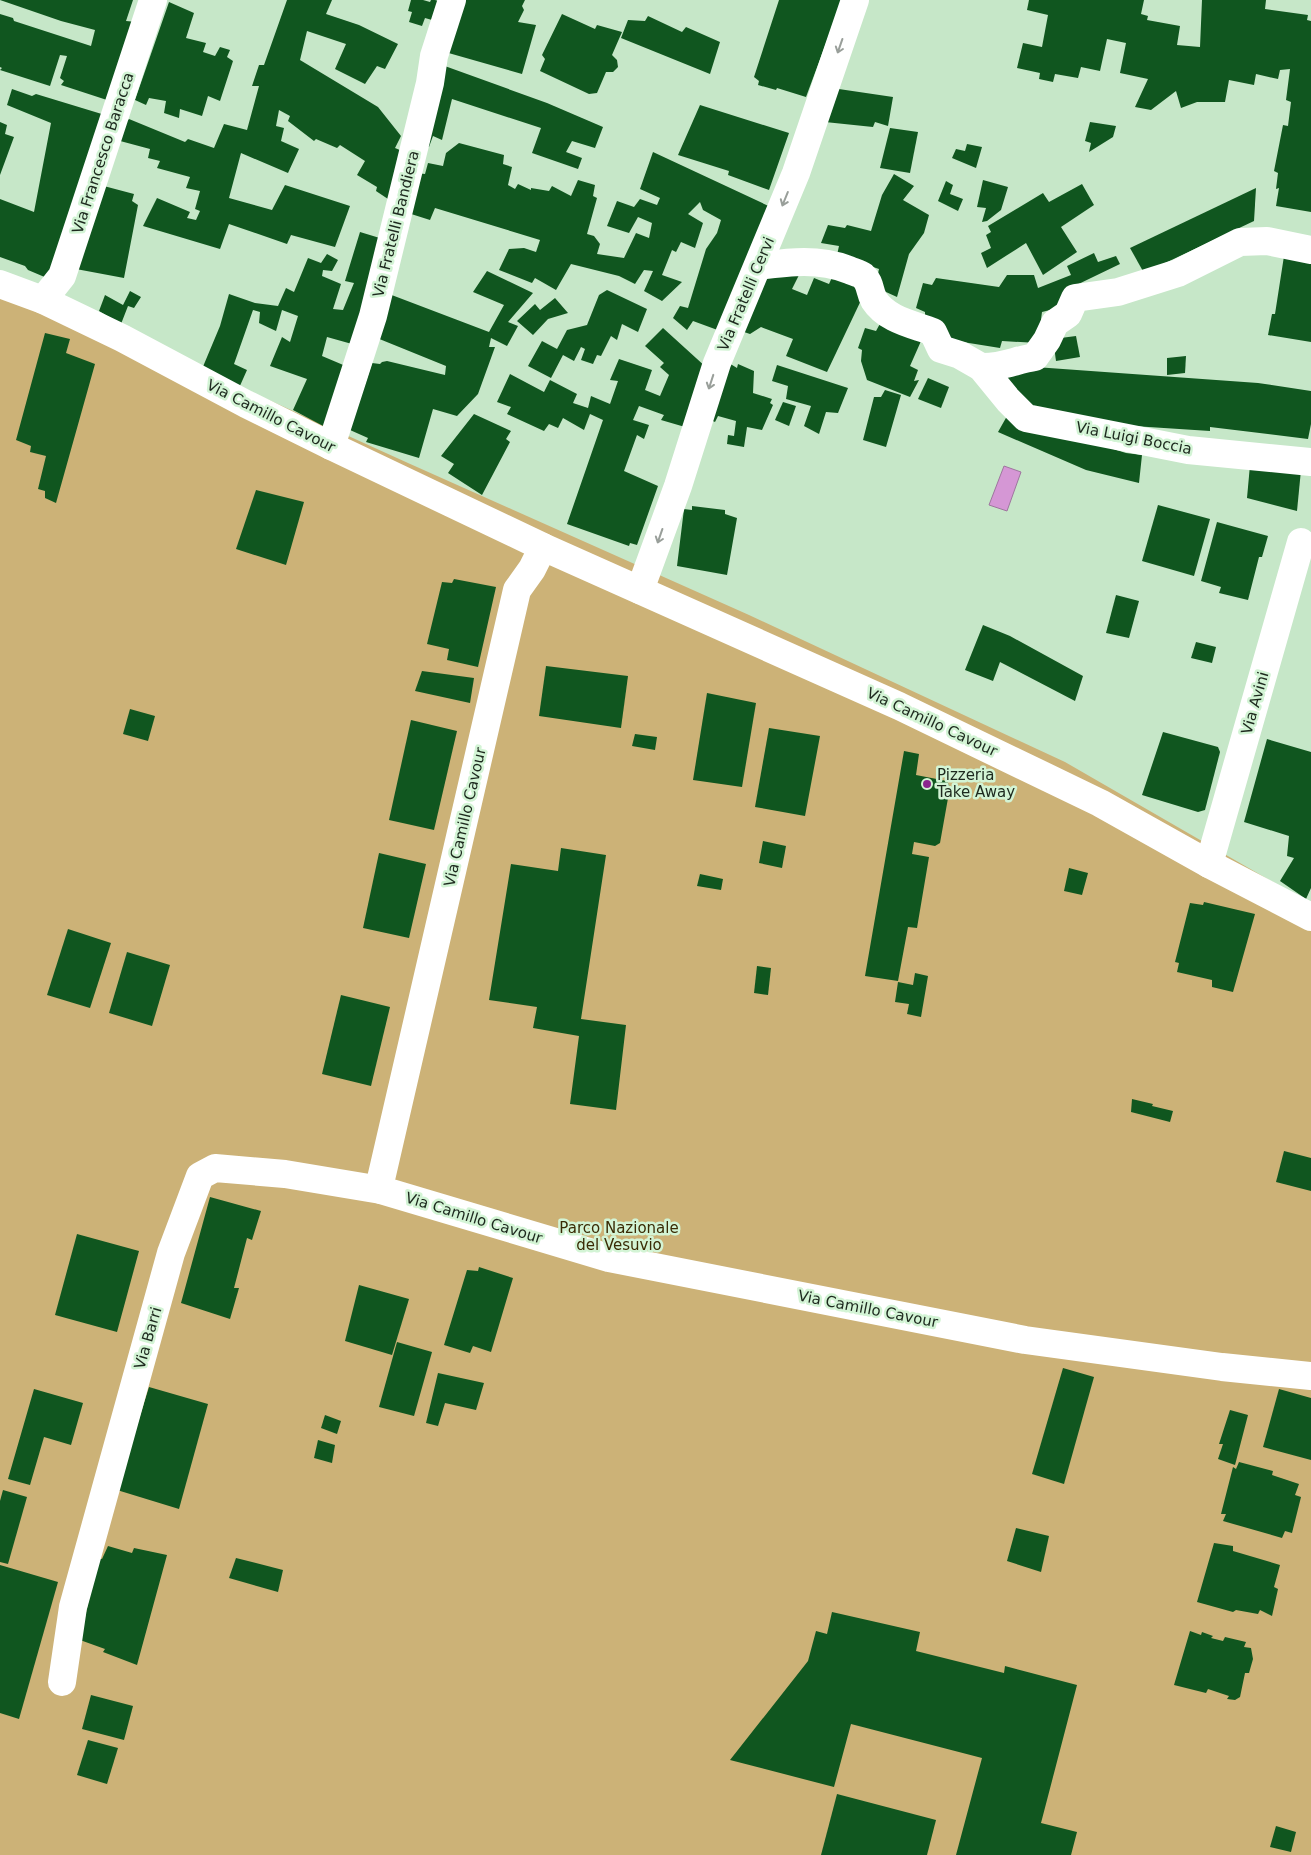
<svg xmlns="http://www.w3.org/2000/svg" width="1311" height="1855" font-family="'DejaVu Sans',sans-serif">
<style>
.green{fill:#ccb277}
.water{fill:#d597d5;stroke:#9e769e}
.building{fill:#10561f}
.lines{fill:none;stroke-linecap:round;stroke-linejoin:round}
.street{stroke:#fff;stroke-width:28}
.secondary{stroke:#fff;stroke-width:28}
.oneway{stroke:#999f9a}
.poi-dot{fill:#8b268e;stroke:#d3f4d5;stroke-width:2}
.labels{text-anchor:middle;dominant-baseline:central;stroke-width:5;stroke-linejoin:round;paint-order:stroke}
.street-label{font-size:15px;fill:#1d291e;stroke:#d3f4d5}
.poi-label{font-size:15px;fill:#1d291e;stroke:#d3f4d5;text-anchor:start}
.park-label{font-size:15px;fill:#3a2b05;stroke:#d3f4d5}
</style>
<rect width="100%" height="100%" fill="#c6e7c8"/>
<polygon class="green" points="0,278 408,463 749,615 1065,762 1311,904 1311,1855 0,1855"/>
<polygon class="water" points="1004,466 1021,472 1007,511 989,505"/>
<g class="building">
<polygon points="0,0 133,0 126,21 137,22 110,101 61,85 64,81 60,78 67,56 60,55 50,86 0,70 2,68 0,67 0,14 13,18 14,21 91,46 95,30 61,21"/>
<polygon points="287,0 332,0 326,14 359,25 398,44 385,69 377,66 365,84 335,69 346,44 307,31 300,60 378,107 401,136 395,148 407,153 394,203 376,191 377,187 357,175 365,161 340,145 337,148 316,139 314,141 288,121 290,116 279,110 276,126 284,128 281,141 299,149 288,173 241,153 229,198 272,210 285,185 350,206 335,247 291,235 287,244 229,224 220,249 143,226 157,198 190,212 187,218 196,220 200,211 195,209 200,191 186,188 190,177 157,168 160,161 148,158 150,149 109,138 112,134 129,119 185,142 188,139 214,148 224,124 247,130 259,86 252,86 259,65 264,65"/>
<polygon points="411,0 423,0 430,2 431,0 435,0 445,3 439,22 425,18 422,26 409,22 412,12 408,11"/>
<polygon points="463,0 525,0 522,6 524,10 518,22 536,25 522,74 438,50"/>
<polygon points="779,0 842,0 806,97 777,88 776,90 758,85 759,81 754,77"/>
<polygon points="1029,0 1144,0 1141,14 1148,16 1147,20 1180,26 1177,45 1200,47 1202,0 1266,0 1265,9 1308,15 1307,20 1311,21 1311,212 1276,206 1279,188 1276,189 1278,173 1274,171 1283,125 1288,126 1291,102 1286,100 1290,69 1280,70 1278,79 1256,74 1254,85 1229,80 1225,102 1197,102 1181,108 1176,91 1151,110 1135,107 1148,79 1120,73 1126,43 1107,39 1100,71 1081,67 1078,78 1055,74 1053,82 1039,79 1040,73 1017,68 1023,43 1042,47 1048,15 1027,10"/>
<polygon points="169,2 194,13 186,38 206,43 203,52 215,56 220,47 230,50 227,57 233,61 220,101 208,96 202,116 180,109 179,118 164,113 166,101 149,98 146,105 135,100"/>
<polygon points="562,14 595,29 597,25 622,32 612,55 617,60 618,67 613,72 606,72 597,93 589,94 540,71 545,59 542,55"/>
<polygon points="648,16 682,32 686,27 720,42 710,74 621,38 628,20 645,21"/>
<polygon points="442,65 547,103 603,127 595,148 572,141 566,152 582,158 578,169 532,153 541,128 452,99 442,140 433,136 429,147 421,143"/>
<polygon points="832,88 893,97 888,126 875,122 873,127 825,122"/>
<polygon points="12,89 32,96 36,94 105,115 54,281 28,270 25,266 0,257 0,199 34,212 51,123 7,105"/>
<polygon points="700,105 789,133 769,190 728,175 729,171 678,155"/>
<polygon points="0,122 7,125 5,134 14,137 0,175"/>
<polygon points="1090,122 1116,126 1113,137 1089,152 1091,143 1085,141"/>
<polygon points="890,128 918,132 910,173 880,168"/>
<polygon points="459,143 504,155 503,164 512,167 508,185 515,189 518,184 531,190 531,188 549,191 552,186 571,196 578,180 595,185 593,196 597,198 587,234 594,236 600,244 597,254 624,258 636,233 649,238 652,223 638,217 629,233 607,226 617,201 634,207 640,199 657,205 660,198 640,189 653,152 775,209 723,332 693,321 687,330 673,318 680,306 688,308 706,249 717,233 721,220 703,210 700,202 688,214 703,223 695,248 681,242 676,252 672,250 662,275 682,282 662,301 644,291 653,271 644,270 635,284 619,276 571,264 556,290 535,278 532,283 499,270 509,249 524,248 536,252 540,240 435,208 430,220 408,213 417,173 425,174 428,163 443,166 446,153"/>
<polygon points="967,144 982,147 976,168 952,158 956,149 965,151"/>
<polygon points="894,174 914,186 903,200 929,215 924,233 909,254 897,297 875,287 879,269 837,255 839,246 821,243 828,225 845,228 847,225 871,231 882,195"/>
<polygon points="983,180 1008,187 1001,210 987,221 982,222 986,208 977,207"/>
<polygon points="946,181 953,185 950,194 963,199 958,211 938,201"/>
<polygon points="1082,184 1094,205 1061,227 1077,252 1043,275 1026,243 987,268 981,253 991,248 986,235 991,232 988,226 1043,193 1049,202"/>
<polygon points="100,185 134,194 132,201 138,205 124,278 76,269"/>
<polygon points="1256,188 1254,221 1144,273 1130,248"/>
<polygon points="360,232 383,239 352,344 327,337 322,356 348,367 327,428 293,410 307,379 270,366 282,337 290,342 298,316 282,310 276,331 259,323 260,312 253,310 234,364 247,370 239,388 202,369 220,326 229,294 255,303 278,306 286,288 294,292 308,258 321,263 327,254 338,260 332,271 323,270 322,276 341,284 333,309 343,310 354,283 345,281"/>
<polygon points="1094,253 1098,262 1116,256 1120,264 1064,291 1066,306 1042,312 1038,343 1002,341 1000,348 944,339 925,318 925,312 916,308 923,283 932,285 936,278 999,287 1007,275 1034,275 1038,288 1071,275 1067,266"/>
<polygon points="1284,256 1311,260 1311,342 1268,335 1272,314 1275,314"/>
<polygon points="802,269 792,289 807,295 814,278 829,284 834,273 863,284 864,294 827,372 786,356 793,339 761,327 750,334 735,329 758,274"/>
<polygon points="487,271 533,293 508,322 518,326 507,346 491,338 489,347 495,347 478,394 457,416 433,409 419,458 366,442 368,438 350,430 372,363 380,364 382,362 387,361 445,375 446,366 372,336 389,294 489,332 504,305 473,292"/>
<polygon points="607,290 647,309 638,332 622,324 617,340 611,336 601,356 597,355 593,364 581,360 585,349 581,347 574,361 563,355 551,378 528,366 542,341 557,349 567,330 587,325 599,295"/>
<polygon points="130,291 141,297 134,308 128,306 121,324 99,311 105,295 123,305"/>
<polygon points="555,298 568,313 548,319 533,335 517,321 535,304 540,310"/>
<polygon points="882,320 925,332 910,366 918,370 914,381 919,380 910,397 867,380 861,361 862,350 858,348 865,328 876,331"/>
<polygon points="663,328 707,368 685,427 661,420 664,415 639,406 633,420 649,425 644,439 637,435 624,471 658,486 637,545 630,543 629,546 567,524 603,420 590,414 584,430 563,418 558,428 549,424 544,431 507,414 511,407 497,402 510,374 544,392 550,380 577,394 573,403 588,408 591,396 610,404 618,381 610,380 619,359 652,370 645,390 660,396 669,375 660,367 664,363 645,346"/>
<polygon points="45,333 70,339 66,353 95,364 56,503 45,498 45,491 38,489 46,456 30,452 31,446 16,440"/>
<polygon points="1076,336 1080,357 1056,361 1053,339"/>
<polygon points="1186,356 1185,373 1167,375 1167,358"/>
<polygon points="724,360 737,368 738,364 754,371 753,393 772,399 770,403 773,405 762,430 747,427 744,447 727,444 728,435 734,436 736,421 718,416 715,422 704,417"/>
<polygon points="777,365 848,388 838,413 826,412 819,434 804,426 811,406 786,399 788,386 772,381"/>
<polygon points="1010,367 1035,367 1258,383 1311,391 1311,424 1308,439 1210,427 1210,431 1087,423 1028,411 1003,388"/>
<polygon points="928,378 949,387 941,408 918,399"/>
<polygon points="885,390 901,395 886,447 863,440 874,397 881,397"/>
<polygon points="783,402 796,406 789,426 775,420"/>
<polygon points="1011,409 1091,442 1126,453 1142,455 1139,483 1086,470 998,432"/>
<polygon points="474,414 511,431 506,439 510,442 482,495 448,473 454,464 441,456"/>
<polygon points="1250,465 1301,470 1297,511 1247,498"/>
<polygon points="256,490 304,502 286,565 236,549"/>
<polygon points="1158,505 1210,519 1194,576 1142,561"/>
<polygon points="692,506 725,510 725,514 737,518 727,575 677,566 684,509 692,510"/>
<polygon points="1217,522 1268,536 1262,557 1259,557 1248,600 1219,593 1221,587 1201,581"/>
<polygon points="454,579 496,587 478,667 447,660 449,649 427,644 442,582 452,583"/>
<polygon points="1116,595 1139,601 1129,638 1106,633"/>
<polygon points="983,625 1010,636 1083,676 1075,701 1000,662 993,681 965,670"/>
<polygon points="1196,642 1216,647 1212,663 1191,658"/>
<polygon points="546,666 628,676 621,728 539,716"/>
<polygon points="422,671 474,678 470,703 415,691"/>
<polygon points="707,693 756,703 742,787 693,780"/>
<polygon points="130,709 155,716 148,741 123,734"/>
<polygon points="411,720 457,731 434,830 389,820"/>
<polygon points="769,728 820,736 805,816 755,807"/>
<polygon points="1163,732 1218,747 1220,752 1205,810 1198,812 1142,795"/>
<polygon points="635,734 657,737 655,750 632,746"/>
<polygon points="1267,739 1311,752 1311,888 1306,899 1280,881 1294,858 1287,856 1289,836 1244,822"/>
<polygon points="904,751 919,754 916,775 947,781 950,787 940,843 935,846 914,842 912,854 929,857 917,928 908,927 898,981 865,976"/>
<polygon points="763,841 786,846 782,868 759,863"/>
<polygon points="561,848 606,855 581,1019 626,1025 616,1110 570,1104 579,1036 533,1028 537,1007 489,1000 511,864 558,871"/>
<polygon points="379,853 426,864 409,938 363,928"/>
<polygon points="1069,868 1088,873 1082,895 1064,891"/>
<polygon points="700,874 723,879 721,890 697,886"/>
<polygon points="1204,902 1255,914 1233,992 1212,987 1212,980 1177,972 1179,963 1175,962 1190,903 1203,905"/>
<polygon points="68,929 111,943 90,1008 47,995"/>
<polygon points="127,952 170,965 152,1026 109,1013"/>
<polygon points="757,966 771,968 768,995 754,993"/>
<polygon points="915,973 928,976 921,1017 907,1014 909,1004 895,1002 898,982 913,985"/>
<polygon points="341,995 390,1007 371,1086 322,1074"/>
<polygon points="1132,1099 1153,1104 1152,1106 1173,1111 1170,1122 1131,1112"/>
<polygon points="1284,1151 1311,1158 1311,1191 1276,1182"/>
<polygon points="210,1197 261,1211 252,1240 247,1238 234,1288 239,1288 230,1319 181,1303"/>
<polygon points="77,1234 139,1251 117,1332 55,1315"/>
<polygon points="479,1267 513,1278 491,1352 473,1346 470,1353 444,1345 467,1270 478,1271"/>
<polygon points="359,1285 409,1299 392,1355 345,1341"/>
<polygon points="397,1342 432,1352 414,1416 379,1407"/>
<polygon points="1063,1368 1094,1377 1064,1484 1032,1474"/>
<polygon points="438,1373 484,1383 476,1410 445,1403 438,1426 426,1423"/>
<polygon points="149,1387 208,1404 179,1509 117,1490"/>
<polygon points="34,1389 83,1403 71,1445 44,1437 30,1485 8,1479"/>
<polygon points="1279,1389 1311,1398 1311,1460 1263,1447"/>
<polygon points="1230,1410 1248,1415 1235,1465 1218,1459 1223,1444 1219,1444"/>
<polygon points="325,1415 341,1421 337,1434 321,1428"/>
<polygon points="318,1440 335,1445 332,1463 314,1458"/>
<polygon points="1239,1462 1273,1471 1272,1475 1299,1484 1295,1495 1301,1497 1292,1533 1285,1531 1282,1538 1223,1521 1226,1514 1221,1514 1233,1467 1236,1469"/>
<polygon points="3,1490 27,1497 8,1564 0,1562 0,1501"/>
<polygon points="1016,1528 1049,1536 1041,1572 1007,1561"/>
<polygon points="1214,1543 1233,1546 1233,1551 1280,1565 1274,1587 1278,1589 1272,1616 1260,1610 1258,1614 1236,1610 1233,1612 1197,1602"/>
<polygon points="108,1546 132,1553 134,1548 167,1555 137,1665 103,1652 105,1649 80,1640 98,1558 102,1559"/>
<polygon points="236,1558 283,1570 278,1592 229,1578"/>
<polygon points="0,1565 58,1582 19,1719 0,1713"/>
<polygon points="832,1612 920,1632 916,1651 1004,1673 1005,1666 1077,1685 1041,1823 1077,1832 1071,1855 956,1855 982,1758 851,1724 834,1787 730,1760 808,1661 816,1631 827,1634"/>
<polygon points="1190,1631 1201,1635 1202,1632 1213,1636 1211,1638 1223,1641 1225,1637 1246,1642 1244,1647 1251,1648 1253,1659 1249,1673 1245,1673 1240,1697 1235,1700 1227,1699 1229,1696 1208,1689 1206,1693 1174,1685"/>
<polygon points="91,1695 133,1706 124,1740 82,1729"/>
<polygon points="88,1740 118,1748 107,1784 77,1775"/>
<polygon points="837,1794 936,1820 927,1855 821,1855"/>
<polygon points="1276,1826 1296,1832 1291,1852 1270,1847"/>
</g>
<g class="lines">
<g class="street">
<path d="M758,266C789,262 819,258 849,270C853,272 859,273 863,276C871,283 869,291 874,300C887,320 912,324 933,332L941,349L960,355L981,367L1008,400L1026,418L1188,450L1311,462"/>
<polyline points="43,300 62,276 153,0"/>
<path d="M981,367C1000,368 1016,360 1035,357L1047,340L1055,323L1068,314L1075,298L1118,292L1178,273L1240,242L1267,241L1311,250"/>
<polyline points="331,446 373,316 430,83 434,56 452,0"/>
<polyline points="543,547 532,569 517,590 381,1179 381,1190 609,1258 1025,1340 1222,1367 1311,1376"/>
<polyline points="640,590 678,486 717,363 796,173 855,0"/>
<polyline points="1209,864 1301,542"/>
<polyline points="62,1682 73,1607 171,1253 200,1176 215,1168 285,1174 381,1190"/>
</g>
<polyline class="secondary" points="0,284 43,300 122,338 246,404 331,446 543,547 899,706 1100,803 1209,864 1311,917"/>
</g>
<defs><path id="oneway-shaft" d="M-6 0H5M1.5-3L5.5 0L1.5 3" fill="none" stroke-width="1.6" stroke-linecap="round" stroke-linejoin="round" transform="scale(1.25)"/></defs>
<g class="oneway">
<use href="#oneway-shaft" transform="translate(840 46) rotate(109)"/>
<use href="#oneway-shaft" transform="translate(785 199) rotate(112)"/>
<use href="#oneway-shaft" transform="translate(711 382) rotate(108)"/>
<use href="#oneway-shaft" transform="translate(660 536) rotate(109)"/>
</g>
<circle class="poi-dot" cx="927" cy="784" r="5"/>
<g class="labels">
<g class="street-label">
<text transform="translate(103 153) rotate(-72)">Via Francesco Baracca</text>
<text transform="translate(396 224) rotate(-76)">Via Fratelli Bandiera</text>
<text transform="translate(746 294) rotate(-67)">Via Fratelli Cervi</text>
<text transform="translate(271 416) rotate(27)">Via Camillo Cavour</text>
<text transform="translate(1134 438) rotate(11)">Via Luigi Boccia</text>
<text transform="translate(1255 703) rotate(-74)">Via Avini</text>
<text transform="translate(932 722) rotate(25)">Via Camillo Cavour</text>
<text transform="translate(465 817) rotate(-77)">Via Camillo Cavour</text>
<text transform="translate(474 1218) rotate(17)">Via Camillo Cavour</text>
<text transform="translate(868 1309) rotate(11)">Via Camillo Cavour</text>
<text transform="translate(148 1338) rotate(-74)">Via Barri</text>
</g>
<g class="poi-label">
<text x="937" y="775">Pizzeria<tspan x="937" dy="17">Take Away</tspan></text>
</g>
<g class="park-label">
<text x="619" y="1228">Parco Nazionale<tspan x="619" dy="17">del Vesuvio</tspan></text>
</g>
</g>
</svg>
